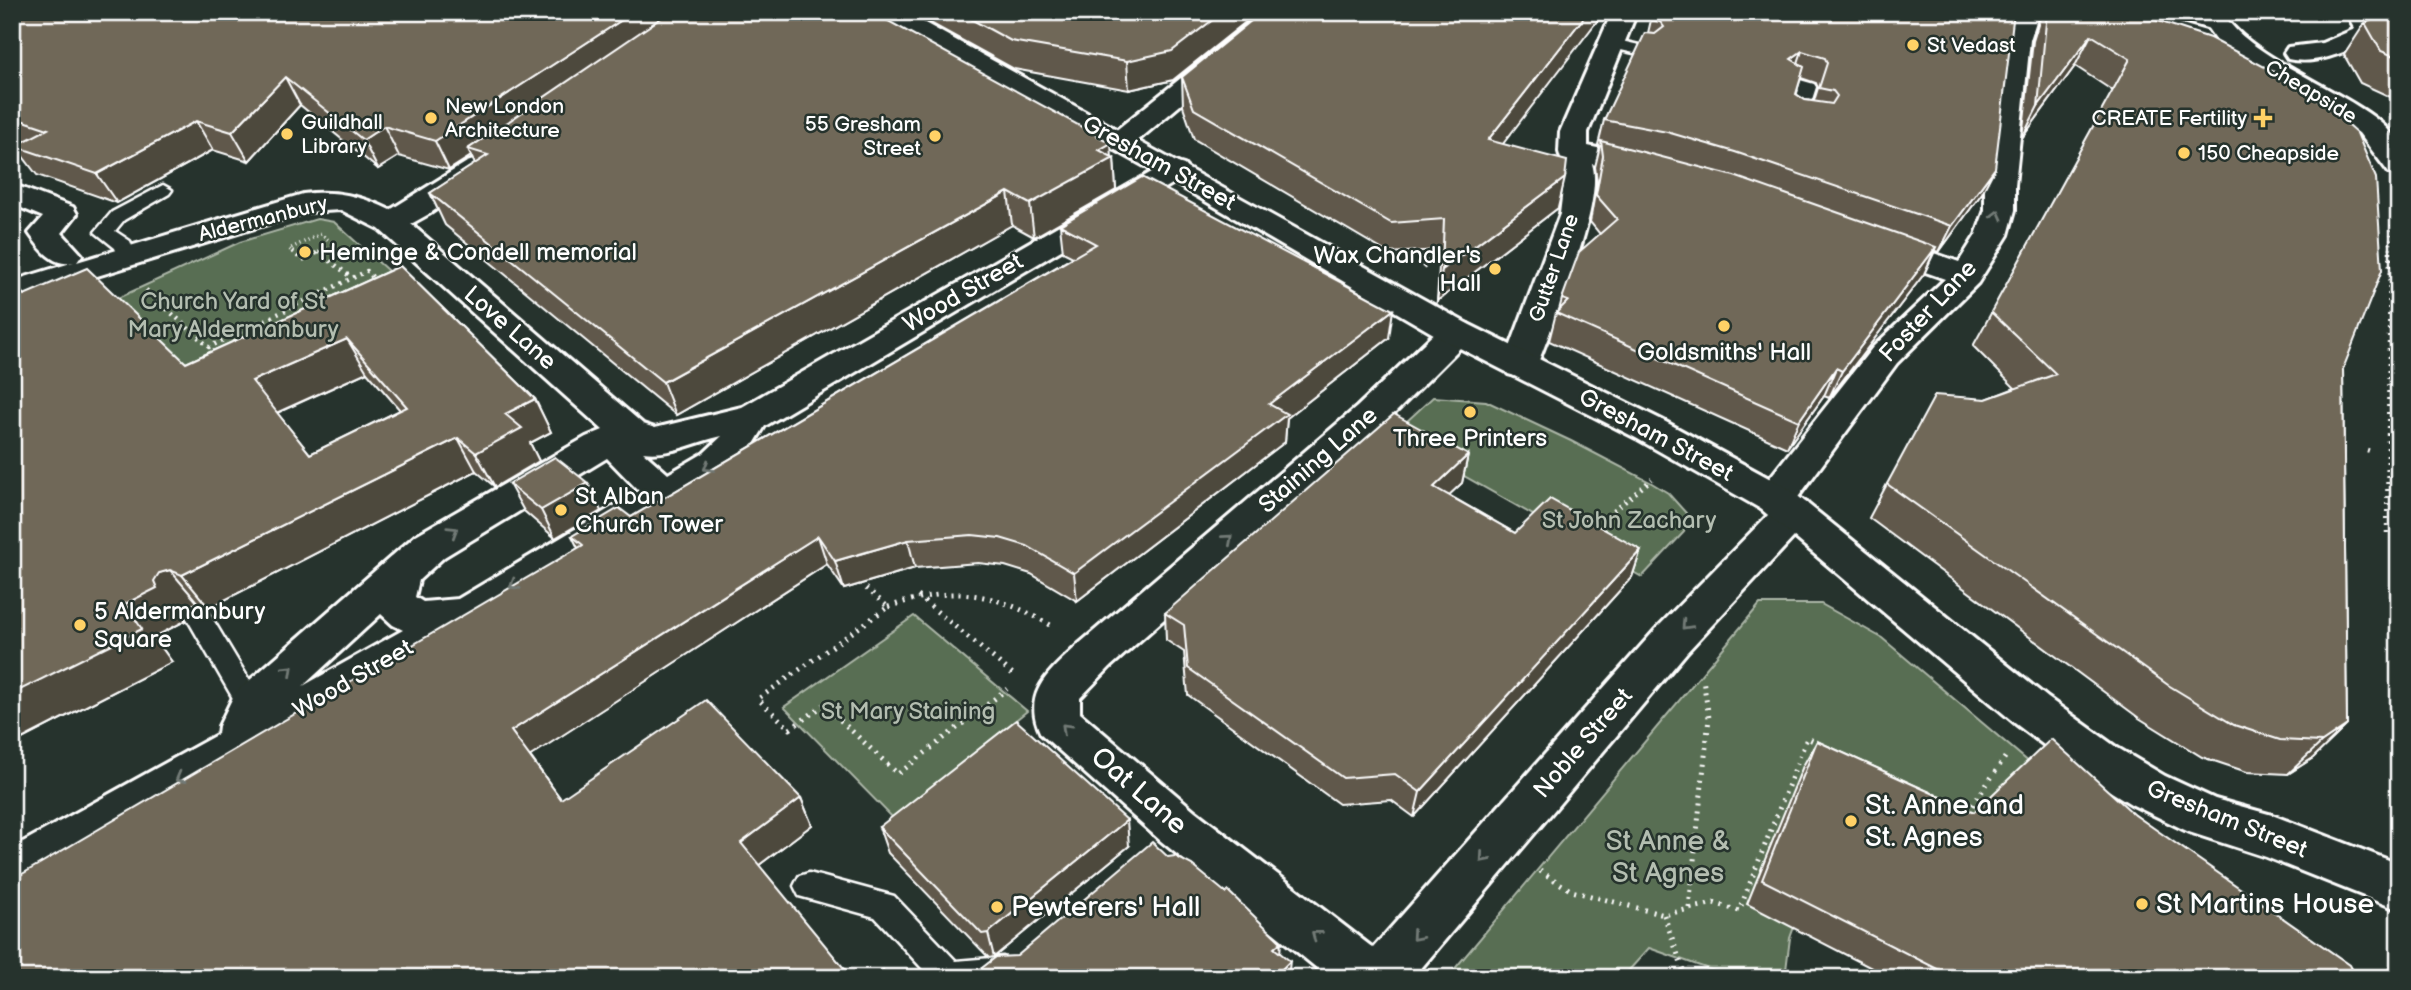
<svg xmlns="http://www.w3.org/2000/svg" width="2411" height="990" font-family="'Balsamiq Sans',sans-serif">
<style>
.green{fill:#586e52;stroke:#acb6a8;stroke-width:2}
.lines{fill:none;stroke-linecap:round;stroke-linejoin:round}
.lane-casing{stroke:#fff;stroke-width:5}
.street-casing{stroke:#fff;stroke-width:6}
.secondary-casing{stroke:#fff;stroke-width:6}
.path-far2{stroke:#fff;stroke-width:3.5;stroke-dasharray:1 3.5;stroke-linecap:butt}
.path-far1{stroke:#fff;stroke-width:4.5;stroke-dasharray:2 5;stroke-linecap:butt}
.path{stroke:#fff;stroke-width:5;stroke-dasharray:2 6;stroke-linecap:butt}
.lane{fill:#26332d;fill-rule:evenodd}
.street{fill:#26332d;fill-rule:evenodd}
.secondary{fill:#26332d;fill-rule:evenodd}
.wall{fill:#60594c;stroke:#fff;stroke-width:2;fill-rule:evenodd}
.shaded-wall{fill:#4e483e;stroke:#fff;stroke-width:2}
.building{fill:#706758;stroke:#fff;stroke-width:2;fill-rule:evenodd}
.oneway{stroke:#727a76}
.poi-dot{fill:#ffd166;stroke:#26332d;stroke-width:2.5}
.labels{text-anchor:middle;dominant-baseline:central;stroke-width:5;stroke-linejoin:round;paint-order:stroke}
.far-poi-label{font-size:21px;fill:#fff;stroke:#26332d;text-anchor:start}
.far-street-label{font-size:21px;fill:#fff;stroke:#26332d}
.street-label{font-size:24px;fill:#fff;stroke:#26332d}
.poi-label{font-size:24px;fill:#fff;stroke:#26332d;text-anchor:start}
.park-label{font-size:24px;fill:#b4beb1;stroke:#26332d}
.near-street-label{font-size:28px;fill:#fff;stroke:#26332d}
.near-poi-label{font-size:28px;fill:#fff;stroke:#26332d;text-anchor:start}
.near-park-label{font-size:28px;fill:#b4beb1;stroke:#26332d}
</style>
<rect width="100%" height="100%" fill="#26332d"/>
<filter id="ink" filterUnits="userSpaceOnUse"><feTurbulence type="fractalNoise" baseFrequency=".0143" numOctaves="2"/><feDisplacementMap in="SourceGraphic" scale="14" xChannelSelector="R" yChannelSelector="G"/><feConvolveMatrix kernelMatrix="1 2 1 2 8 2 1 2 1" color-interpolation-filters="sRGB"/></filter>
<g filter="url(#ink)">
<g class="green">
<polygon points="317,219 334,222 418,298 209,396 111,301 240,242"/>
<polygon points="1433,397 1486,401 1571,441 1650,482 1668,493 1686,513 1684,532 1642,577 1392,435"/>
<polygon points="1760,604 1821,604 1882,638 2031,764 2078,846 1794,927 1790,938 1785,978 1734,978 1649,948 1622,978 1447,978"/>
<polygon points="914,616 1027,711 893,818 784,707"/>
</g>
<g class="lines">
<g class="lane-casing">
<g id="lane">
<polygon points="1613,39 1652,48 1655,51 1647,56 1608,47 1605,44 1608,41"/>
<polygon points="1793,78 1814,84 1816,87 1807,115 1815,116 1817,120 1815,124 1798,123 1790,118 1799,90 1785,83"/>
<polygon points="163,185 172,190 169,194 124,220 115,231 130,241 136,257 134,261 120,261 115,248 95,232 112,212"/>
<polygon points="197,605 206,608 260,698 264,706 260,714 251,717 242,714 185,615 188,608"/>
<polygon points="809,873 894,896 956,961 1003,957 1014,962 1018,972 1016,978 931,978 875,917 799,896 794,886 799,876"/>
</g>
</g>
<g class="street-casing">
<g id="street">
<polygon points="1263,12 1291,12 1129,148 1119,151 1109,148 1105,142 1109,136"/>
<path d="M1612,12H1637L1588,132V146L1658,161L1663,167L1658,173L1648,176L1592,164C1605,203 1552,324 1537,366L1532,374L1520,377L1508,374L1503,366L1560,214L1565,173L1559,152L1560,132Z"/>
<path d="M2014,12H2039L2030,40L2015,185V210L2008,235L1978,283L1897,363L1796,500L1807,503L1812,513L1807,523L1686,653L1413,978H1329L1161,841L1041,734C1020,692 1052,670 1080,643L1357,407L1444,324L1456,321L1468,324L1473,332L1468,340L1383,425L1110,667L1080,698V713L1195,811L1373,948L1656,629L1771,512L1761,509L1756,499L1761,489L1873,347L1945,279L1869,252L1864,245L1869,238L1880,236L1891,238L1959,262L1976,235L1985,210V185L2004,40Z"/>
<path d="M2166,12C2184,12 2218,6 2230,23L2226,28L2217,31L2169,17Z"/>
<path d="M2346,12H2371L2383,32L2379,37C2351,49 2319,66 2288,59L2284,53L2288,47L2322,43L2355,29Z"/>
<path d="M477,159L487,162L492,168L487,174L429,214L411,224L643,424L655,428L742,407L1164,165L1174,162L1184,165L1189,171L1184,177L765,426L746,457L730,471L482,626L29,890L12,896V848L218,734L219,726L235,693L416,535L586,437L603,430L379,229L341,210L307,212L12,302V281L74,262C54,268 40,249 29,233L43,217L12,204V184L73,207L77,214L62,233L82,255L77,262L303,194C336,190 361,196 390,210L467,162ZM722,436L704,453L668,474L643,452C671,456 694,442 722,436ZM607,458L639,491L458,599L423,602L415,597L419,580L444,557ZM381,614L393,625L403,630L303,686Z"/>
</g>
</g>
<g class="secondary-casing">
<g id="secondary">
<polygon points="874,12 905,12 1468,324 1662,420 1789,489 2048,698 2116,747 2165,776 2215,799 2272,815 2399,864 2399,910 2266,857 2189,832 2131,804 2084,775 2016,724 1761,509 1636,438 1444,340 1164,177 877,17"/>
<path d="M2217,15L2226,18C2261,68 2381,102 2398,144C2401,152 2399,167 2399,176L2389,173L2359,133L2232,55L2217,41L2204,23L2208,18Z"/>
</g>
</g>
<g class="path-far2">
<polyline points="294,253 289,249 321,234 335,245 317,253"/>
<polyline points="1436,253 1440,248"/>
<polyline points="2390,253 2392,222"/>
</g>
<g class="path-far1">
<polyline points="292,251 302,260 321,251"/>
<polyline points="319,252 352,278"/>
<polyline points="1423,268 1437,251"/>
<polyline points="146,290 209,347 367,271 377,282"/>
<polyline points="2367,450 2373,452"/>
<polyline points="1603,520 1652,479"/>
<polyline points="2387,533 2390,251"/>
</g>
<g class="path">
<polyline points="860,583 888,607 758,699 790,729 824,705 898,774 1007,689"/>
<polyline points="918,596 1014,675"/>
<path d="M888,607C955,584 994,592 1054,627"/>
<polyline points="1968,812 2008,753"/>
<polyline points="1540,871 1572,891 1664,915 1714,903 1739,911 1807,738 1820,744"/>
<polyline points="1689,908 1709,718 1703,679"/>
<polyline points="1664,915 1686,978"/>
</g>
<use href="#lane" class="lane"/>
<use href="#street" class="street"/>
<use href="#secondary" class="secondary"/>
</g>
<g class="wall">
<polygon points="12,12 1111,156 1114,158 1116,190 1034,237 1012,225 676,415 445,225 430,193 475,164 471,156 449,170 399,156 378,169 300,105 249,161 213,150 117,203 37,175 15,146 22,142 12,139"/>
<polygon points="914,12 1258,12 1173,80 1129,90 1014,69 914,14"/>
<polygon points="2042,12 2131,12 2343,369 2347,725 2313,758 2288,774 2247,772 2202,757 2139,718 1869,518 1887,484 1986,399 2015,388 1973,346 2113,91 2075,66 2022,138 2033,41"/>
<polygon points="2399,12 2399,101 2360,83 2344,55 2365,23"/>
<path d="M2012,16L1982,193L1939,252L1935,251L1924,274L1829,398L1824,396L1787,448L1549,341L1556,313L1559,310L1562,299L1600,234L1590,222L1597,182L1595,167L1600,146L1598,145L1604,120L1648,33L1651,20ZM1801,78L1816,83L1818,88L1814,101L1805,100L1796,94Z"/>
<polygon points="1182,77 1503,144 1558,208 1437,301 1440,250 1388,253 1194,139 1183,106"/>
<polygon points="1060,225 1389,338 1287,418 1285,442 1077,601 1031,574 1005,566 978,563 915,568 844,589 827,564 530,756 561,799 801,798 812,825 759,865 12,978 578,548 572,536 631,517 1073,257 1063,252"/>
<path d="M400,266L535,399L551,432L530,443L539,461L495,487L476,471L209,608L198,603L187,606L183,614L185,621L154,637L172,662L12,744L24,295L186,363ZM367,372L400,410L310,454L277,413Z"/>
<polygon points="1468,455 1462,483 1449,495 1515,533 1641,550 1632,577 1414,817 1391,800 1339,804 1188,695 1184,652 1166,640 1165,613"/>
<polygon points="509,484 601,511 555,538 524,511"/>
<polygon points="1817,741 1974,812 2135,815 2357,978 1891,978 1747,904 1803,766"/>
<polygon points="879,827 1129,846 994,957 989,958 888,853"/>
</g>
<g class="shaded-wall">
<polygon points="634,12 685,12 468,149 471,156 449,170 435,141"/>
<polygon points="1223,12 1258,12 1173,80 1129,90 1127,61"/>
<polygon points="1588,12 1604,12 1483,170 1488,140"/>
<polygon points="2091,35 2075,66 2022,138 2038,106"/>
<polygon points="1802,51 1794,75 1791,59"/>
<polygon points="285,77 300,105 249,161 232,132"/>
<polygon points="196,121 213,150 117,203 97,174"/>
<polygon points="384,126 399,156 378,169 363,140"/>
<polygon points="1111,143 1112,159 1114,158 1116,190 1034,237 1030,204 1099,150"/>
<polygon points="1995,168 1982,193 1939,252 1952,226"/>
<polygon points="1565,178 1558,208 1437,301 1442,270"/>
<polygon points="1008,192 1012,225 676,415 663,382"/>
<polygon points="1936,247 1924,274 1829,398 1842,371"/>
<polygon points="1393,310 1389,338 1287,418 1285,442 1077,601 1074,573 1269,404"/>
<polygon points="347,339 367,372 274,414 252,381"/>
<polygon points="1836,368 1824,396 1787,448 1799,421"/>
<polygon points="535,399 551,432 530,443 539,461 495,487 476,453 505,414"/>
<polygon points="458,438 476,471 209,608 182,575"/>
<polygon points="1468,455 1462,483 1429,514 1434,487"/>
<polygon points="588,483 601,511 555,538 541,510"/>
<polygon points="818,536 827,564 529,757 511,731"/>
<polygon points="908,540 915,568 844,589 835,561"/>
<polygon points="1641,550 1632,577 1414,817 1420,792"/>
<polygon points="170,570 198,603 187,606 183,614 185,621 154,637 172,662 12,744 12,694 125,604 159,573"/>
<polygon points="2347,725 2313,758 2288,774 2322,742"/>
<polygon points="801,798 812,825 754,869 741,843"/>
<polygon points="1127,820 1129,846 994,957 988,933"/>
<polygon points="1281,942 1279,966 1274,948"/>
<polygon points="1290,961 1288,978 1273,978"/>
</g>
<g class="building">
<polygon points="12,12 634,12 435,141 384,126 363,140 285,77 232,132 196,121 97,174 15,146 48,129 12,117"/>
<polygon points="670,12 821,12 826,13 827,12 872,12 1111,143 1099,150 1114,158 1030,204 1008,192 663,382 430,193 488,155 468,149"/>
<polygon points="958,12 1223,12 1172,51 1127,61 1011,41"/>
<polygon points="1262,12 1588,12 1488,140 1567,161 1565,178 1442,270 1444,219 1391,223 1194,109 1182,77"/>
<path d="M1655,12H2014L1995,168L1952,226L1735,152L1667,132L1604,120L1645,33L1655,34L1664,27L1660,22L1651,20ZM1802,51L1825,58L1827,63L1819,88L1833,91L1837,96L1832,104L1805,100L1796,94L1804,67L1791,59Z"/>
<polygon points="2047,12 2131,12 2210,38 2295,83 2329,108 2357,133 2376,178 2382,270 2343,369 2347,725 2322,742 2280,740 2234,725 2168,685 1887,484 1935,395 1986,399 2056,374 1991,312 2130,59 2091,35 2038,106"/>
<polygon points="2390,12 2399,12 2399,58 2381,51 2365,23"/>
<polygon points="1601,141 1734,176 1936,247 1842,371 1836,368 1799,421 1556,313 1568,301 1562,299 1579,252 1617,219 1596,195 1603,156"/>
<polygon points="1142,177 1393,310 1269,404 1287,414 1074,573 1027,546 1000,538 972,535 908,540 835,561 818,536 511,731 561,799 706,700 801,798 741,843 852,978 12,978 12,880 583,545 572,536 619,508 631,517 1096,244 1060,225"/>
<path d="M400,266L535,399L505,414L522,428L476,453L458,438L182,575L170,570L159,573L154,581L157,588L125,604L142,629L12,694V280L24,295L87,268L186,363ZM347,339L407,407L310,454L252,381Z"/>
<polygon points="1394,414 1468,455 1434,487 1515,533 1550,499 1641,550 1420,792 1395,774 1343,778 1188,668 1184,625 1165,613"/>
<polygon points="555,457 588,483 541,510 509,484"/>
<polygon points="1016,720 1127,820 988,933 982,934 879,827"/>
<polygon points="2051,739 2135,815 2350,965 2357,978 1955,978 1762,880 1817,741 1974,812"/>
<polygon points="1152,842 1168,857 1175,856 1192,865 1226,893 1228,891 1281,942 1274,948 1290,961 1273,978 969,978 996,957 1017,956"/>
<polygon points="883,970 890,978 873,978"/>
</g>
<defs><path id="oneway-chevron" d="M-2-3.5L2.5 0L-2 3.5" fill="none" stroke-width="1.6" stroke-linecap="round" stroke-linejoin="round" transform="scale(1.75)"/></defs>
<g class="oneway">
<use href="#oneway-chevron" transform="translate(1997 215) rotate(-76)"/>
<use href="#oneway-chevron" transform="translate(708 467) rotate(148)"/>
<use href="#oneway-chevron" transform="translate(453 531) rotate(-32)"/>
<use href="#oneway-chevron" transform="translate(1228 539) rotate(-41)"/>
<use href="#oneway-chevron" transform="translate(514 585) rotate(149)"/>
<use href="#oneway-chevron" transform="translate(1686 625) rotate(133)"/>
<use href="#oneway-chevron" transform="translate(289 670) rotate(-43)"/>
<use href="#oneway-chevron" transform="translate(1066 728) rotate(-136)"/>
<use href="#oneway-chevron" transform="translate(180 778) rotate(150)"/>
<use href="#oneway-chevron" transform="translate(1484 858) rotate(131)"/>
<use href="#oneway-chevron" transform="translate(1316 935) rotate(-142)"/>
<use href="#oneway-chevron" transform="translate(1416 936) rotate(131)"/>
</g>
</g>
<g class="poi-dot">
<circle cx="1913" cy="45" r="7"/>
<circle cx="431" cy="118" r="7"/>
<path d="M2259.5 107.5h7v7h7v7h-7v7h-7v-7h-7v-7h7z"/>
<circle cx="287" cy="134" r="7"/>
<circle cx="935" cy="136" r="7"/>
<circle cx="2184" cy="153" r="7"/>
<circle cx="305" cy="252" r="7"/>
<circle cx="1495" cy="269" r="7"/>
<circle cx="1724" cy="326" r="7"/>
<circle cx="1470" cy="412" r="7"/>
<circle cx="561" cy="510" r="7"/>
<circle cx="80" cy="625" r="7"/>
<circle cx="1851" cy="821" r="7"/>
<circle cx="2142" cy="904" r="7"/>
<circle cx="997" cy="907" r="7"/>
</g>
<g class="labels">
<g class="far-poi-label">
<text x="1927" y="45">St Vedast</text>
<text x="445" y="106">New London<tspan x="445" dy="24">Architecture</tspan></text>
<text x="2247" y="118" text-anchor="end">CREATE Fertility</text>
<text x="301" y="122">Guildhall<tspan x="301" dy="24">Library</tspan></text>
<text x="921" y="124" text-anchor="end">55 Gresham<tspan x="921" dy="24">Street</tspan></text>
<text x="2198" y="153">150 Cheapside</text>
</g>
<g class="far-street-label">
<text transform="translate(2311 92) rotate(31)">Cheapside</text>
<text transform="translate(263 219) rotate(-14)">Aldermanbury</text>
<text transform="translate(1554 268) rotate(-71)">Gutter Lane</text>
</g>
<g class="street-label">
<text transform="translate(1159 163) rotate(29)">Gresham Street</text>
<text transform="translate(963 293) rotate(-30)">Wood Street</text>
<text transform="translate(1928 311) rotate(-47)">Foster Lane</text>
<text transform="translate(510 328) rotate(41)">Love Lane</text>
<text transform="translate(1656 435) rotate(28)">Gresham Street</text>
<text transform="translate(1318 460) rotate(-41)">Staining Lane</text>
<text transform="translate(353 679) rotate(-30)">Wood Street</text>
<text transform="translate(1583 743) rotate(-49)">Noble Street</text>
<text transform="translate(2227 819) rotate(22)">Gresham Street</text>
</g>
<g class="poi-label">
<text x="319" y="252">Heminge &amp; Condell memorial</text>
<text x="1481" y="255" text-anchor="end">Wax Chandler's<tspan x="1481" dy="28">Hall</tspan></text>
<text x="1724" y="352" text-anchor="middle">Goldsmiths' Hall</text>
<text x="1470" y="438" text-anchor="middle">Three Printers</text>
<text x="575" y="496">St Alban<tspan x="575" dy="28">Church Tower</tspan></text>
<text x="94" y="611">5 Aldermanbury<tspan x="94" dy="28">Square</tspan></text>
</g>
<g class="park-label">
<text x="233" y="301">Church Yard of St<tspan x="233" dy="28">Mary Aldermanbury</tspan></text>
<text x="1629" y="520">St John Zachary</text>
<text x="908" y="711">St Mary Staining</text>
</g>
<g class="near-street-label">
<text transform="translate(1139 791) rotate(41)">Oat Lane</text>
</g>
<g class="near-poi-label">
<text x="1865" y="805">St. Anne and<tspan x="1865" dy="32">St. Agnes</tspan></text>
<text x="2156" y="904">St Martins House</text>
<text x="1011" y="907">Pewterers' Hall</text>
</g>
<g class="near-park-label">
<text x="1668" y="841">St Anne &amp;<tspan x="1668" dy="32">St Agnes</tspan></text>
</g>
</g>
<rect width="2411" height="990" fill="none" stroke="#26332d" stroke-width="42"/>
<rect x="21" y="21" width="2369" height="948" fill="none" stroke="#fff" stroke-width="2.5" filter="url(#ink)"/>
</svg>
